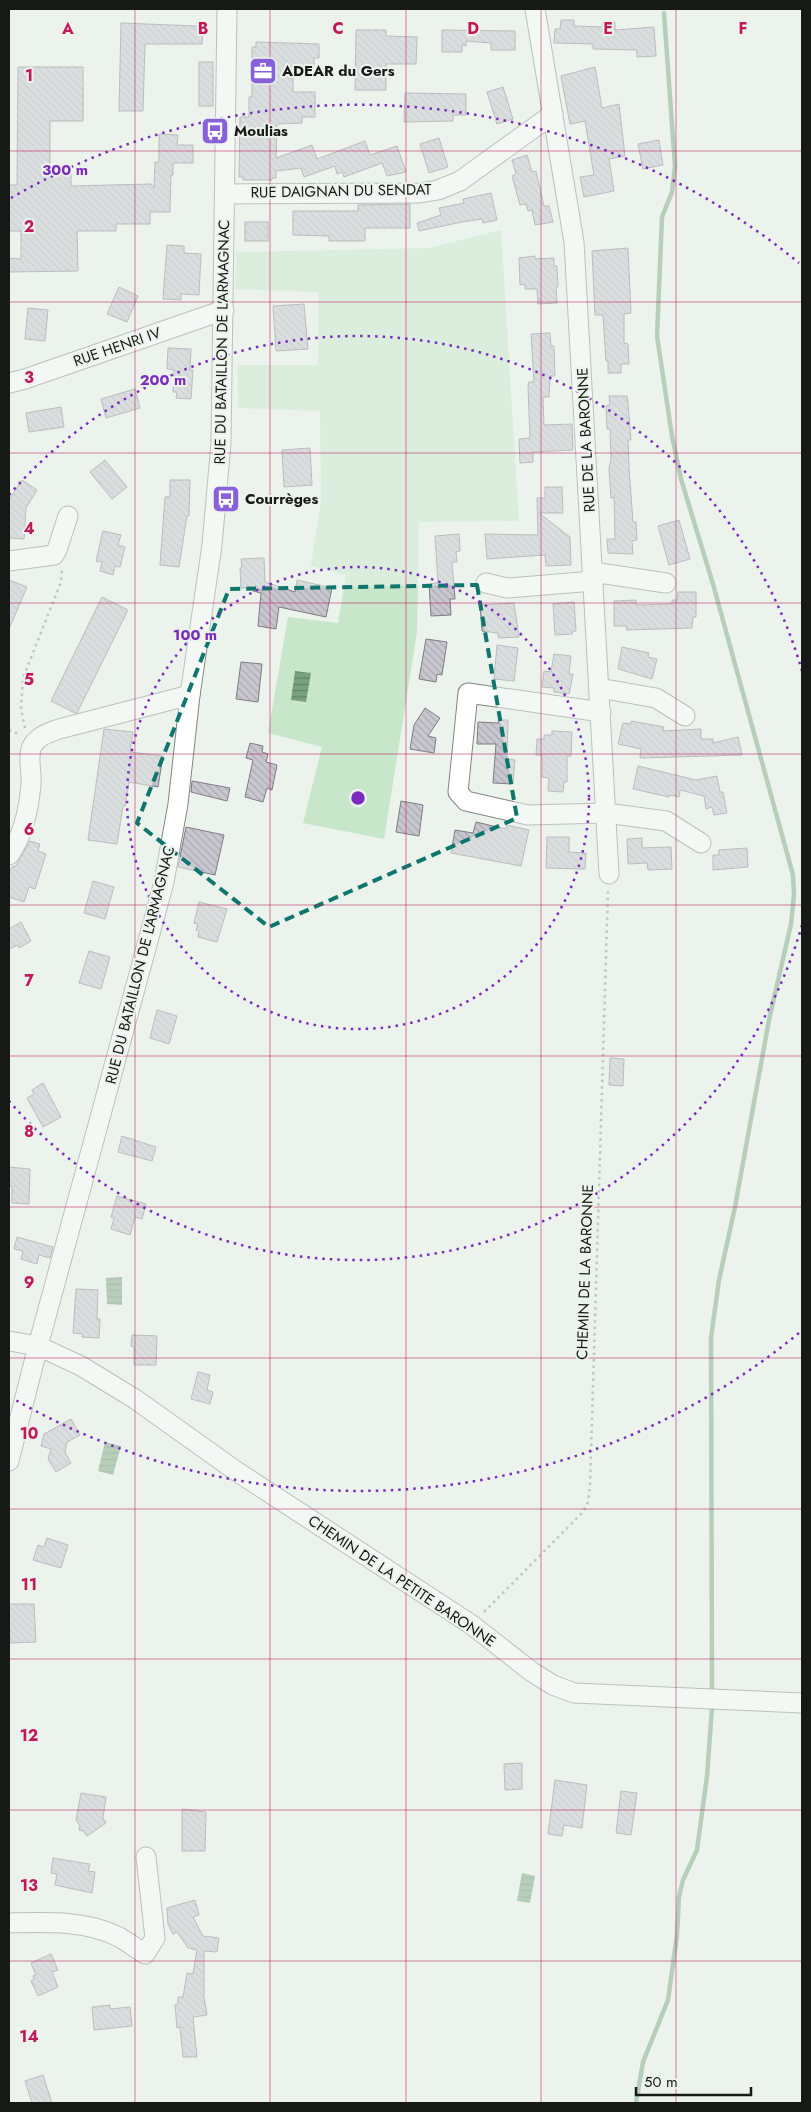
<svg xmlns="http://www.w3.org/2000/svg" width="811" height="2112" font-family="Jost,sans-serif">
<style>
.green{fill:#c7e6ca}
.water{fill:url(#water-rules)}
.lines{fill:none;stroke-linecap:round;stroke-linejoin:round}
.stream{stroke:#78a27e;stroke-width:4.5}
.building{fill:url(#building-back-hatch);stroke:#7e7d85}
.minor-casing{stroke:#808781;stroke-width:21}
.path{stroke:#8d938e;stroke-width:2.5;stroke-dasharray:2.5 4;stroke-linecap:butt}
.minor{stroke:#fff;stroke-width:19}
.marked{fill:none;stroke:#0f766e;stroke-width:4;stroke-dasharray:10 6;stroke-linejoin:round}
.grid{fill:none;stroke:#c2185b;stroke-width:1;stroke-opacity:0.55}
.ring{fill:none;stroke:#7b2cbf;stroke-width:2.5;stroke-dasharray:2.5 5}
.labels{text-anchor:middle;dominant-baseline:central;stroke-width:4;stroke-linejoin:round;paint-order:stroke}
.poi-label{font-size:15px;font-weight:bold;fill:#161916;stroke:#ebf3ec;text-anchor:start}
.street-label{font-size:15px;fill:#161916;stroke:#ebf3ec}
.grid-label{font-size:16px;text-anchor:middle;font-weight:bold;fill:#c2185b;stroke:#ebf3ec;stroke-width:4;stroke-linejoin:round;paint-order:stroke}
.centre{fill:#7b2cbf;stroke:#ebf3ec;stroke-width:2.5}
.ring-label{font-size:15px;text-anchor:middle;font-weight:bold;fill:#7b2cbf;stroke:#ebf3ec;stroke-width:4;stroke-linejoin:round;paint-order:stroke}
</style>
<defs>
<pattern id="water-rules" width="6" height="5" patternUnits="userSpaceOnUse" patternTransform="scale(1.25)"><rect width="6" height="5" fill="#78a27e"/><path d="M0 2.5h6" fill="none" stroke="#618366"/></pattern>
<pattern id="building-back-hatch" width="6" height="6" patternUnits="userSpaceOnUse" patternTransform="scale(1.25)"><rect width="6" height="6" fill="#c8c6cf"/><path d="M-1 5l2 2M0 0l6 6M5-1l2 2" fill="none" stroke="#abaab1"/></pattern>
</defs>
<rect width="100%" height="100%" fill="#ebf3ec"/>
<polygon class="green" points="501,230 519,521 419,522 417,632 384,839 303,823 322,747 268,733 288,617 338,623 346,575 311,566 321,500 320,411 238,408 237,365 318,365 318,292 235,289 236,252 429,248"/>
<g class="water">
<polygon points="295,671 311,673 306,702 291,700"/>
<polygon points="122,1277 122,1305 107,1304 106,1278"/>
<polygon points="105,1442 121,1446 113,1475 98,1471"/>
<polygon points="522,1873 535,1876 530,1903 517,1901"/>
</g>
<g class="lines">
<g class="stream">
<polyline points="664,13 675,166 672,192 662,217 657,336 672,436 681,479 713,584 782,835 793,875 794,895 791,924 769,1020 735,1207 719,1280 711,1338 712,1693"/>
<polyline points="636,2103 643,2062 668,2000 677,1935 679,1897 683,1880 697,1850 707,1776 712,1708"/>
</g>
</g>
<g class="building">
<polygon points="561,20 574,20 574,26 602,27 603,21 615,22 615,30 654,27 656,56 637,57 637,50 593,49 593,44 554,43 555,29 560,29"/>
<polygon points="121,23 197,26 203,30 202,44 145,44 143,111 119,111"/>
<polygon points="356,30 386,30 386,36 417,37 416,64 386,64 386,90 355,90"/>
<polygon points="442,30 515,31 515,50 491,50 491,43 466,41 466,46 462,45 462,52 442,52"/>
<polygon points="256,42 319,44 319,58 314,58 314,66 293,66 293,92 315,92 315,117 302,117 302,123 277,124 276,158 312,145 317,159 365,141 370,155 397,146 406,172 387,176 382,163 344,177 342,172 337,174 335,166 304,177 301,168 276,171 276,178 272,178 272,180 243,180 243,177 239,177 240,117 249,117 249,97 252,97 252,47 256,47"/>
<rect x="199" y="62" width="14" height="44"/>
<polygon points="18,67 83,67 83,121 50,121 50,172 71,173 71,186 151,184 154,188 155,162 159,162 159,134 178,135 177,145 193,145 193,163 173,163 173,175 171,175 170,212 150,212 150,224 116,224 116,231 77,231 78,271 9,272 9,258 21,259 21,231 9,231 9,185 17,185"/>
<polygon points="595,67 602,108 619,104 625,156 609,159 614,191 584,197 580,177 594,175 585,121 570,124 561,76"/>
<polygon points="503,87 513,119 497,124 487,92"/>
<polygon points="405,93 466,94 466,115 453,115 453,121 404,122"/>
<polygon points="439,138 448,167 429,173 420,144"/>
<polygon points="659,140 663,165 643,169 638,144"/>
<polygon points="527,155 532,172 536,171 544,206 549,206 553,222 535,225 532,210 528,211 526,204 520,205 512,176 516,174 512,160"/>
<polygon points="491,193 497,220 483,223 482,219 462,222 419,231 417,223 441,215 439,208 464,203 463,199"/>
<polygon points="410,204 410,228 365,228 365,241 329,241 329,236 293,235 293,211 358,211 358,205"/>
<rect x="245" y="222" width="23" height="19"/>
<polygon points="167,245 184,246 184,253 201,254 199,295 181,294 181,300 163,299"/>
<polygon points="628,248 631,313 624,314 624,343 628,344 629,364 621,364 621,373 608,373 608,361 606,361 603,315 595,315 592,251"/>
<polygon points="535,256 535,259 554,258 554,266 557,266 558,287 556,288 557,303 538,304 537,289 525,289 525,284 520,285 519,258"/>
<polygon points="119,287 138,296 127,322 107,314"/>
<polygon points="304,304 308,349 276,351 273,306"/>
<polygon points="28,308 48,310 45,341 25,339"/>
<polygon points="550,333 551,346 554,346 555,376 550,376 549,397 543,397 544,425 572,424 573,450 533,452 533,462 520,463 519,439 530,438 528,386 529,382 534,382 531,334"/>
<polygon points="168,348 191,349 190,370 193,370 191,399 176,398 177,392 173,392 174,370 167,369"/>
<polygon points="135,389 140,408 106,418 101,399"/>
<polygon points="609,396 627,396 628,404 631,440 628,440 629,468 633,522 636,522 637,540 632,541 633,554 608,553 607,539 615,539 614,497 611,498 609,469 611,459 610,429 607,429 606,406 610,405"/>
<polygon points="61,407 64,427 29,432 26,413"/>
<polygon points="310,448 312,485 284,487 282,450"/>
<polygon points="105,460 127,487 112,499 90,472"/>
<polygon points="22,480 37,490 26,508 24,539 9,538 9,500"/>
<polygon points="170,480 190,480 189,516 187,516 179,567 160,565 165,497 170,497"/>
<polygon points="545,487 562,487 563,513 539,513 570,537 571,565 546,566 545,555 487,559 485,534 538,535 537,498 545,498"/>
<polygon points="679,520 690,559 669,565 658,526"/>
<polygon points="103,531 121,535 118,545 125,547 120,567 115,566 113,575 100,571 102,562 96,561"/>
<polygon points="459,534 460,551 456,552 457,562 452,562 455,599 450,599 451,615 431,616 429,584 438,583 435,536"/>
<polygon points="264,558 265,582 295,592 297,580 332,588 326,617 279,607 276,629 258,626 261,593 253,591 252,587 241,588 240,568 242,568 241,559"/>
<polygon points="9,580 27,587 9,629"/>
<polygon points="678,592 696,592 696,617 693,617 692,628 626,630 627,626 614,626 614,601 636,600 636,605 672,604 672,600 677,600"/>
<polygon points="102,597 128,610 77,713 75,713 51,701"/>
<polygon points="574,602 576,631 573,631 572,634 555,635 553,604"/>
<polygon points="514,603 519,637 498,638 498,633 482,631 480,605"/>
<polygon points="426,639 447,642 442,675 437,674 436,682 419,679"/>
<polygon points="497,645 518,648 514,681 494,679"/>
<polygon points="622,647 649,653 648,657 657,659 652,679 618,669"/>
<polygon points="554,654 571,656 569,674 573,674 569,694 554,692 554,688 542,687 544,671 551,672"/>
<polygon points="241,662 262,664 258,702 236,699"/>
<polygon points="425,708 440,718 428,736 436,738 434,753 410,749 414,725"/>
<polygon points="499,720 508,720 507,759 515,760 513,784 493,783 496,744 477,744 478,722 498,723"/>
<polygon points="631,721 664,727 663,731 701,729 701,739 713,739 713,743 738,737 742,755 640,758 641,749 618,744 623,723 631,724"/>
<polygon points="104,729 133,732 130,752 163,756 158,787 129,782 125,806 123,806 117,844 88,840"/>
<polygon points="552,731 572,732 571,756 567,756 567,782 564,782 563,792 548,791 549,778 542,777 542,755 536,755 537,739 544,739 544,735 552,735"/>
<polygon points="250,743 263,746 262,752 268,754 266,762 277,765 272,790 267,788 263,802 245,797 253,760 246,758"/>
<polygon points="638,766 696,780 717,776 720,792 723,792 727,813 714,815 712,807 706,809 704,796 680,790 679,797 669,795 669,797 633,789"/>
<polygon points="192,781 230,788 227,801 191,792"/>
<polygon points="401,801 423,805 419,836 396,832"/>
<polygon points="476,822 506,829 507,825 529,830 521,866 451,853 455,830 473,833"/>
<polygon points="186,827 224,835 215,875 178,867"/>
<polygon points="547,837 569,837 569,852 586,853 585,869 546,868"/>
<polygon points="642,838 642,848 671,847 672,869 648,870 647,863 628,864 627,839"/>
<polygon points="30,841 40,844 38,851 46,854 35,889 29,887 24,902 9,897 9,873 13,866 15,867"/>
<polygon points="747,848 748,867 713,870 713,855 719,855 719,850"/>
<polygon points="93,881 114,887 105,919 84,913"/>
<polygon points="199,902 227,909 217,942 198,937 199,931 196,930 198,924 194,923"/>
<polygon points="21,922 31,941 19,948 18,945 9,949 9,929"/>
<polygon points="89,951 110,957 101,989 79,983"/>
<polygon points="157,1010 177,1016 169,1044 150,1038"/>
<polygon points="610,1058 624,1059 623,1086 609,1085"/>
<polygon points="43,1083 61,1117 43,1127 27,1098 34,1094 32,1090"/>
<polygon points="122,1136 156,1147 152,1161 118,1152"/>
<polygon points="9,1167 30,1169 29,1204 12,1203 12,1186 9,1186"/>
<polygon points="117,1196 146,1204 142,1219 135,1217 130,1235 111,1229 114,1218 111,1217"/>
<polygon points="17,1237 53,1247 50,1258 39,1255 37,1264 21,1259 23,1251 14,1249"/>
<polygon points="76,1289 98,1290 97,1319 100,1319 99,1338 82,1337 83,1334 73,1333"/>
<polygon points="132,1335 157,1336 156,1365 134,1365 134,1347 131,1346"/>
<polygon points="198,1372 210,1375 207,1390 213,1392 210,1404 191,1399"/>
<polygon points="71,1419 80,1435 67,1442 65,1452 71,1463 56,1472 48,1459 51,1449 41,1446 44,1434"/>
<polygon points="47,1538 68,1545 61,1568 33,1560 38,1545 44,1547"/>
<polygon points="9,1604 34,1604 36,1642 10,1643"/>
<polygon points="522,1763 522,1789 505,1790 504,1764"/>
<polygon points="555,1780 587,1785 582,1828 564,1825 562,1836 548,1834"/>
<polygon points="621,1791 637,1793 631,1835 616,1833"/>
<polygon points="81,1793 106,1797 103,1818 106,1823 87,1836 83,1831 79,1830 80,1826 76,1820"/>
<polygon points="182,1809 206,1812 205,1851 182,1851"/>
<polygon points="53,1858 90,1864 88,1871 95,1872 92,1893 55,1885 57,1874 51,1873"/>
<polygon points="195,1900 199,1915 193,1917 203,1936 219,1938 217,1952 204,1951 204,1997 207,2015 193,2017 197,2057 183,2057 180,2027 177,2028 175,2005 178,2004 178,1997 183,1997 187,1973 193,1974 197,1950 188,1948 177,1932 173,1934 168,1924 167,1908"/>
<polygon points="51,1954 58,1970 52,1972 58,1987 38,1996 31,1981 34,1979 33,1976 36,1975 31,1963"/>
<polygon points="110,2005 110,2009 130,2007 132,2026 94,2030 92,2007"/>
<polygon points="43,2075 52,2103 32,2103 25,2081"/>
</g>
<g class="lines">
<g class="minor-casing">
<g id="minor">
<polyline points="535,9 574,242 609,874"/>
<polyline points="225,194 420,193 438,190 460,181 553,114"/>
<polyline points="9,383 25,379 224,310"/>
<polyline points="9,561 54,555 57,550 68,516"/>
<polyline points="593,572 666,583"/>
<polyline points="486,583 507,588 594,581"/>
<polyline points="599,688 656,698 685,716"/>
<polyline points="601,712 468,693 458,792 466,801 528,815 606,813 666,821 701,843"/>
<path d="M9,855C23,836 29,808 31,784C32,773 28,760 31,749C35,737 48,733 59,729L190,695"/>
<polyline points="9,1341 38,1346 81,1366 135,1399 236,1471 472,1625 532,1672 553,1685 574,1693 802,1703"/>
<polyline points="9,1461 38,1346 164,882 178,804 190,695 212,545 221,443 227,9"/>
<path d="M9,1923C45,1922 86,1920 119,1937C128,1942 137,1949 145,1954L155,1938L146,1857"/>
</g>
</g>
<g class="path">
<polyline points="25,728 21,709 23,678 61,582 62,568"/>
<polyline points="9,730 21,735"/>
<polyline points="484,1612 583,1512 588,1502 590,1486 608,890"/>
</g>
<use href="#minor" class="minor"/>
</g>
<path d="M0 0H811V2112H0ZM477,585L517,818L269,927L137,823L229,589Z" fill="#ebf3ec" fill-opacity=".55" fill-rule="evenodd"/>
<path class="marked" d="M477,585L517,818L269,927L137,823L229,589Z"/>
<path class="grid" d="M135,9V2103M270,9V2103M406,9V2103M541,9V2103M676,9V2103M9,151H802M9,302H802M9,453H802M9,603H802M9,754H802M9,905H802M9,1056H802M9,1207H802M9,1358H802M9,1509H802M9,1659H802M9,1810H802M9,1961H802"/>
<g class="ring">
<circle cx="358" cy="798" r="231"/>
<path d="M802 925A462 462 0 0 1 9 1101M9 495A462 462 0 0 1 802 671"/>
<path d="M799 1333A693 693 0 0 1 12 1398M11 198A693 693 0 0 1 799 263"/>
</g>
<defs>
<g id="office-square" transform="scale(1.4375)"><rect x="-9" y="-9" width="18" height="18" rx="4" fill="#8760da" stroke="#ebf3ec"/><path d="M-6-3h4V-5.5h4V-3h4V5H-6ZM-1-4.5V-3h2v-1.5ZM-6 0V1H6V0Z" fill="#fff"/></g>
<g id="bus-square" transform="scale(1.4375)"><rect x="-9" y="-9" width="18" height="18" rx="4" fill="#8760da" stroke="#ebf3ec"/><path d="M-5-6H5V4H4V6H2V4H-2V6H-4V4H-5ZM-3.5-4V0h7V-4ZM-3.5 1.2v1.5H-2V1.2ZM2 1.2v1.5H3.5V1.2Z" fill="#fff"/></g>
</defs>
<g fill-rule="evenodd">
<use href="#office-square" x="263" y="71"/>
<use href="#bus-square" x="215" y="131"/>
<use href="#bus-square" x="226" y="499"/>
</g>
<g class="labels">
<g class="poi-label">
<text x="282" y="71">ADEAR du Gers</text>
<text x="234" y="131">Moulias</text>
<text x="245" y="499">Courrèges</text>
</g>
<g class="street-label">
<text transform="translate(341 191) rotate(-1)">RUE DAIGNAN DU SENDAT</text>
<text transform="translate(222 342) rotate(-89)">RUE DU BATAILLON DE L'ARMAGNAC</text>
<text transform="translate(117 347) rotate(-19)">RUE HENRI IV</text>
<text transform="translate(586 440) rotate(-93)">RUE DE LA BARONNE</text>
<text transform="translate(140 965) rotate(-76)">RUE DU BATAILLON DE L'ARMAGNAC</text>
<text transform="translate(585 1272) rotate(-88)">CHEMIN DE LA BARONNE</text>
<text transform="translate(402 1581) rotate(34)">CHEMIN DE LA PETITE BARONNE</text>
</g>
</g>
<g class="grid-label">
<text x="68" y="34">A</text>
<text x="203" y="34">B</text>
<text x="338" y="34">C</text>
<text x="473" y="34">D</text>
<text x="608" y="34">E</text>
<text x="743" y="34">F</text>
<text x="29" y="81">1</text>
<text x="29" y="232">2</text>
<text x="29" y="383">3</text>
<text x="29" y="534">4</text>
<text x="29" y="685">5</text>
<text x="29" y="835">6</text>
<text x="29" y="986">7</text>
<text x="29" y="1137">8</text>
<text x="29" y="1288">9</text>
<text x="29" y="1439">10</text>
<text x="29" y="1590">11</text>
<text x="29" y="1741">12</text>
<text x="29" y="1891">13</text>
<text x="29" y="2042">14</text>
</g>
<circle cx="358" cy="798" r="8" class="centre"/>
<g class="ring-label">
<text x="65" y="175">300 m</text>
<text x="163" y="385">200 m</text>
<text x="195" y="640">100 m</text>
</g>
<rect width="811" height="2112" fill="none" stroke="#161916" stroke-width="20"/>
<path d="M636 2087v8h115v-8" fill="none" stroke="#161916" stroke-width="2.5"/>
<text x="644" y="2087" font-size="15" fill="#161916" stroke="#ebf3ec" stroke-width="4" paint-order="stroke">50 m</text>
</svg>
